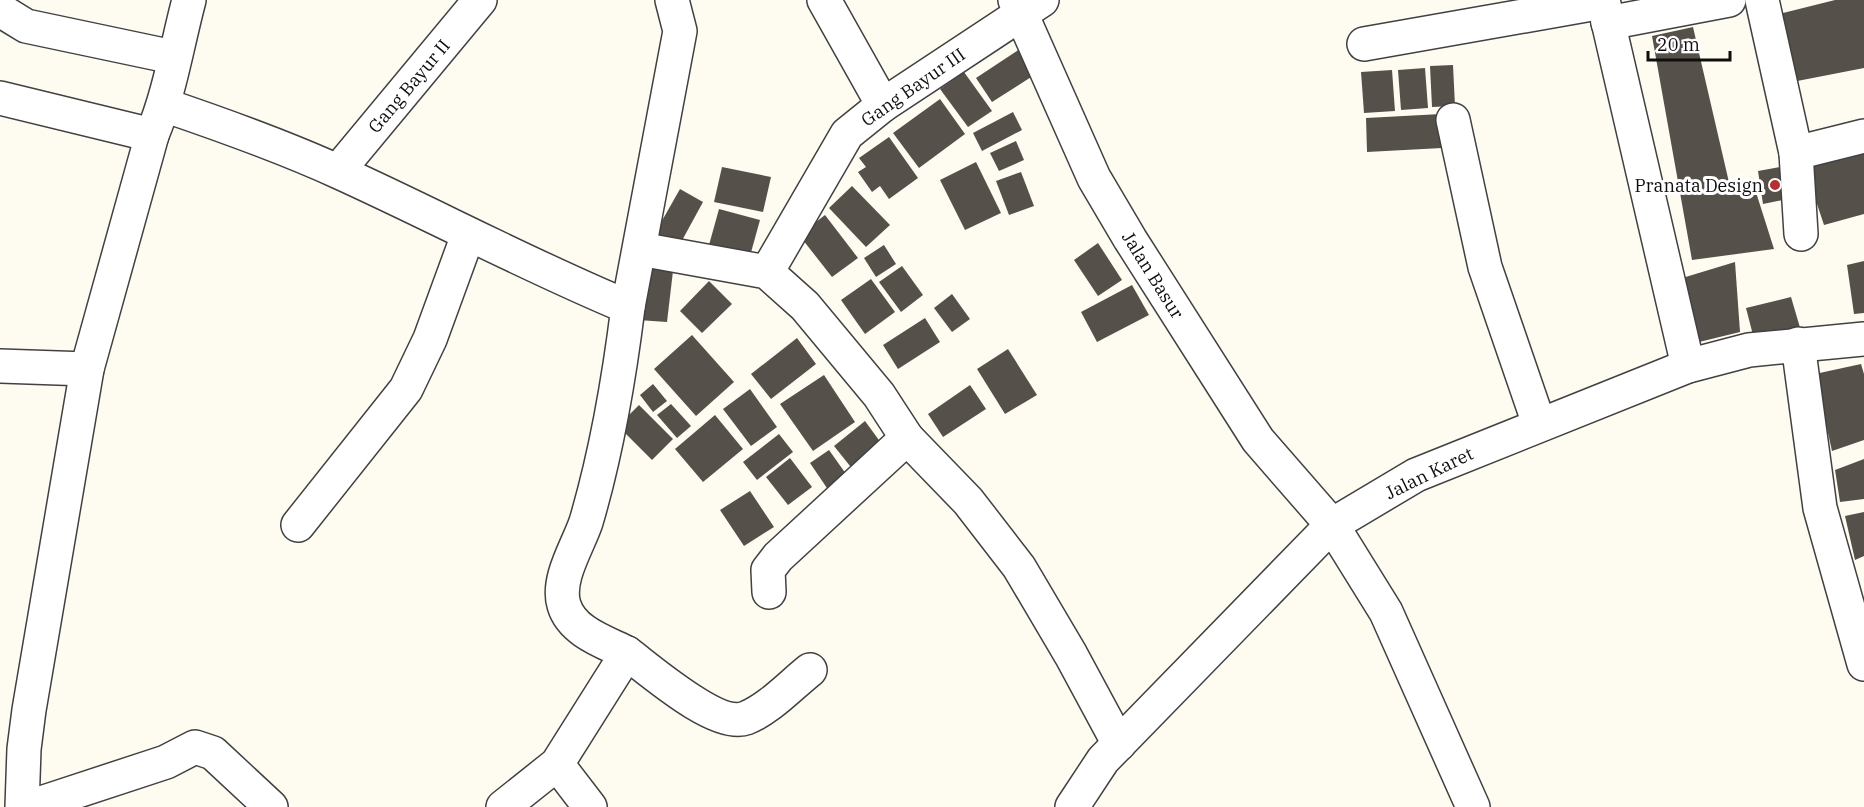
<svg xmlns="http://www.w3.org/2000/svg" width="1864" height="807" font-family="'IBM Plex Serif',serif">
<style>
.building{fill:#56504b}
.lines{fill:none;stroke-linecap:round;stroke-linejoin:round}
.minor-casing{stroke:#414141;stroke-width:36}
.minor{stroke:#fff;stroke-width:33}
.poi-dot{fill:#b43033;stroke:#fff;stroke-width:2}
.labels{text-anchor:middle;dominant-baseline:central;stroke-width:6;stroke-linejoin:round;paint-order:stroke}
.street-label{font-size:18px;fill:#0e0e0e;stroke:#fff}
.poi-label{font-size:18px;fill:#0e0e0e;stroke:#fff;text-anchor:end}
</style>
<rect width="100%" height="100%" fill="#fefcf1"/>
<g class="building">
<polygon points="1835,0 1864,0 1864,68 1787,83 1775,15"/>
<polygon points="1693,27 1731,191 1754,186 1774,249 1692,260 1652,36"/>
<polygon points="1023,47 1039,72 992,102 976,78"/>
<polygon points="1453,65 1455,106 1432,107 1430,66"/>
<polygon points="1425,68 1428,108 1401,110 1398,70"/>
<polygon points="1392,70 1395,111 1364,113 1361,72"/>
<polygon points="964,72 992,111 968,127 940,89"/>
<polygon points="940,99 965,134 919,168 893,133"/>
<polygon points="1013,112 1022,130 982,151 973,133"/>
<polygon points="1441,114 1442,148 1367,152 1366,118"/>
<polygon points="889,137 918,178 889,199 880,186 872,192 858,172 866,167 859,158"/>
<polygon points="1016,141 1024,160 999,171 990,153"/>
<polygon points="1864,149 1864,214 1824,225 1804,165"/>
<polygon points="976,162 1001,213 965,230 940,180"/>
<polygon points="1786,166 1792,198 1763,204 1758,171"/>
<polygon points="722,167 771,177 763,212 714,202"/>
<polygon points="1021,172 1034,206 1009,215 996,181"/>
<polygon points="852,186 890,225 866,247 829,208"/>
<polygon points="680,189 703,202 679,246 655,233"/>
<polygon points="719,209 760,220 750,256 709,245"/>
<polygon points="825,215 858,258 832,277 799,235"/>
<polygon points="1098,243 1122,280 1098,296 1074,260"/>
<polygon points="884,245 896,264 876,277 864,258"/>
<polygon points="1864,261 1864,313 1854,314 1847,265"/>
<polygon points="1735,262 1740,332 1691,344 1679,279"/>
<polygon points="902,266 923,295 901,312 879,282"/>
<polygon points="644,268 673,271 667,322 638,320"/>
<polygon points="871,279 895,312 865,334 841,300"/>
<polygon points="709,281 732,304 702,333 680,311"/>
<polygon points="1132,285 1149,315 1097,342 1081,312"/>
<polygon points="952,294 970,319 952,332 934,308"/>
<polygon points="1791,297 1801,331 1754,339 1746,308"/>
<polygon points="925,318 940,342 898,369 883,345"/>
<polygon points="692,335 734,382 696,416 654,369"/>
<polygon points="797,338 816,364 771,399 751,374"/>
<polygon points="1008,349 1037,395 1005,414 977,369"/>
<polygon points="1861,364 1864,374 1864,440 1832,451 1815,374"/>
<polygon points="824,375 855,422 813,451 780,404"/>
<polygon points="653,384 667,401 653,412 640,395"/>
<polygon points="970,385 986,409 943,437 928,414"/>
<polygon points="750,389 777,427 751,446 723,409"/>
<polygon points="671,404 691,426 677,438 657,415"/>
<polygon points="639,405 673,439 652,460 618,426"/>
<polygon points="715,415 743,449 703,482 675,449"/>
<polygon points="865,421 884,447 854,471 834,446"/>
<polygon points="779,434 793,452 757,480 743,462"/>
<polygon points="829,450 851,481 831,494 810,463"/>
<polygon points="790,458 812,487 788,505 766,477"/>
<polygon points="1864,459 1864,499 1840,502 1835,470"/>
<polygon points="750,491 774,527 744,546 720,510"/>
<polygon points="1864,512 1864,556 1855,560 1845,516"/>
</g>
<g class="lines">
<g class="minor-casing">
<g id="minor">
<polyline points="824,0 883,105"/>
<polyline points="1015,0 1094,178 1130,239 1258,440 1332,525 1386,612 1473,807"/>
<polyline points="1603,0 1688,366"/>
<polyline points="1762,0 1796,153 1864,136"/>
<polyline points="0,10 26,26 173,57"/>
<polyline points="1608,23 1729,0"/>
<polyline points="1364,44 1603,2"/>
<polyline points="0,98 152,135"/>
<path d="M164,105C223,125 282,146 339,172C436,216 529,266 628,307C619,380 607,451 586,522C578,546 556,579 564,605C572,632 605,642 627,653L557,764L503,807"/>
<polyline points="1453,120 1485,267 1539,424"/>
<polyline points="1796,153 1801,234"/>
<polyline points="338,171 480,0"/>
<polyline points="640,249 767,272 805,306 879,395 907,438 968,501 1019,567 1071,655 1119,744"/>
<polyline points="767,272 847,134 883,105 1042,0"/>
<polyline points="628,307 680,31 672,0"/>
<polyline points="1798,344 1820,508 1864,664"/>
<polyline points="0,366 87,369"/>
<polyline points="298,525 406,389 430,339 468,235"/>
<polyline points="769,592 768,570 778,557 907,438"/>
<path d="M627,653C651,671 717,729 746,718C769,709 791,685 810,670"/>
<polyline points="557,764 590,807"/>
<path d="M22,807L24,749L29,710L87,369L152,135C170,92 177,45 189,0"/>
<polyline points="29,807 166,762 195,747 213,753 271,807"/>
<polyline points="1072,807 1103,760 1332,525 1416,475 1688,366 1749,350 1864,339"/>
</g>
</g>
<use href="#minor" class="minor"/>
</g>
<circle class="poi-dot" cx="1775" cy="185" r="6"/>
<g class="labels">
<g class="street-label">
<text transform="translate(409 86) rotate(-50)">Gang Bayur II</text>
<text transform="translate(913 87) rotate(-35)">Gang Bayur III</text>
<text transform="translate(1153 275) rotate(58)">Jalan Basur</text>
<text transform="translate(1429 473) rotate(-26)">Jalan Karet</text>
</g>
<g class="poi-label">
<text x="1763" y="185">Pranata Design</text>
</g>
</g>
<path d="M1648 51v9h82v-9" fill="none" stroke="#0e0e0e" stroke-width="3"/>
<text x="1657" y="51" font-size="18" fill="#0e0e0e" stroke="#ffffff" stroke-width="4.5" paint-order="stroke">20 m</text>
</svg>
